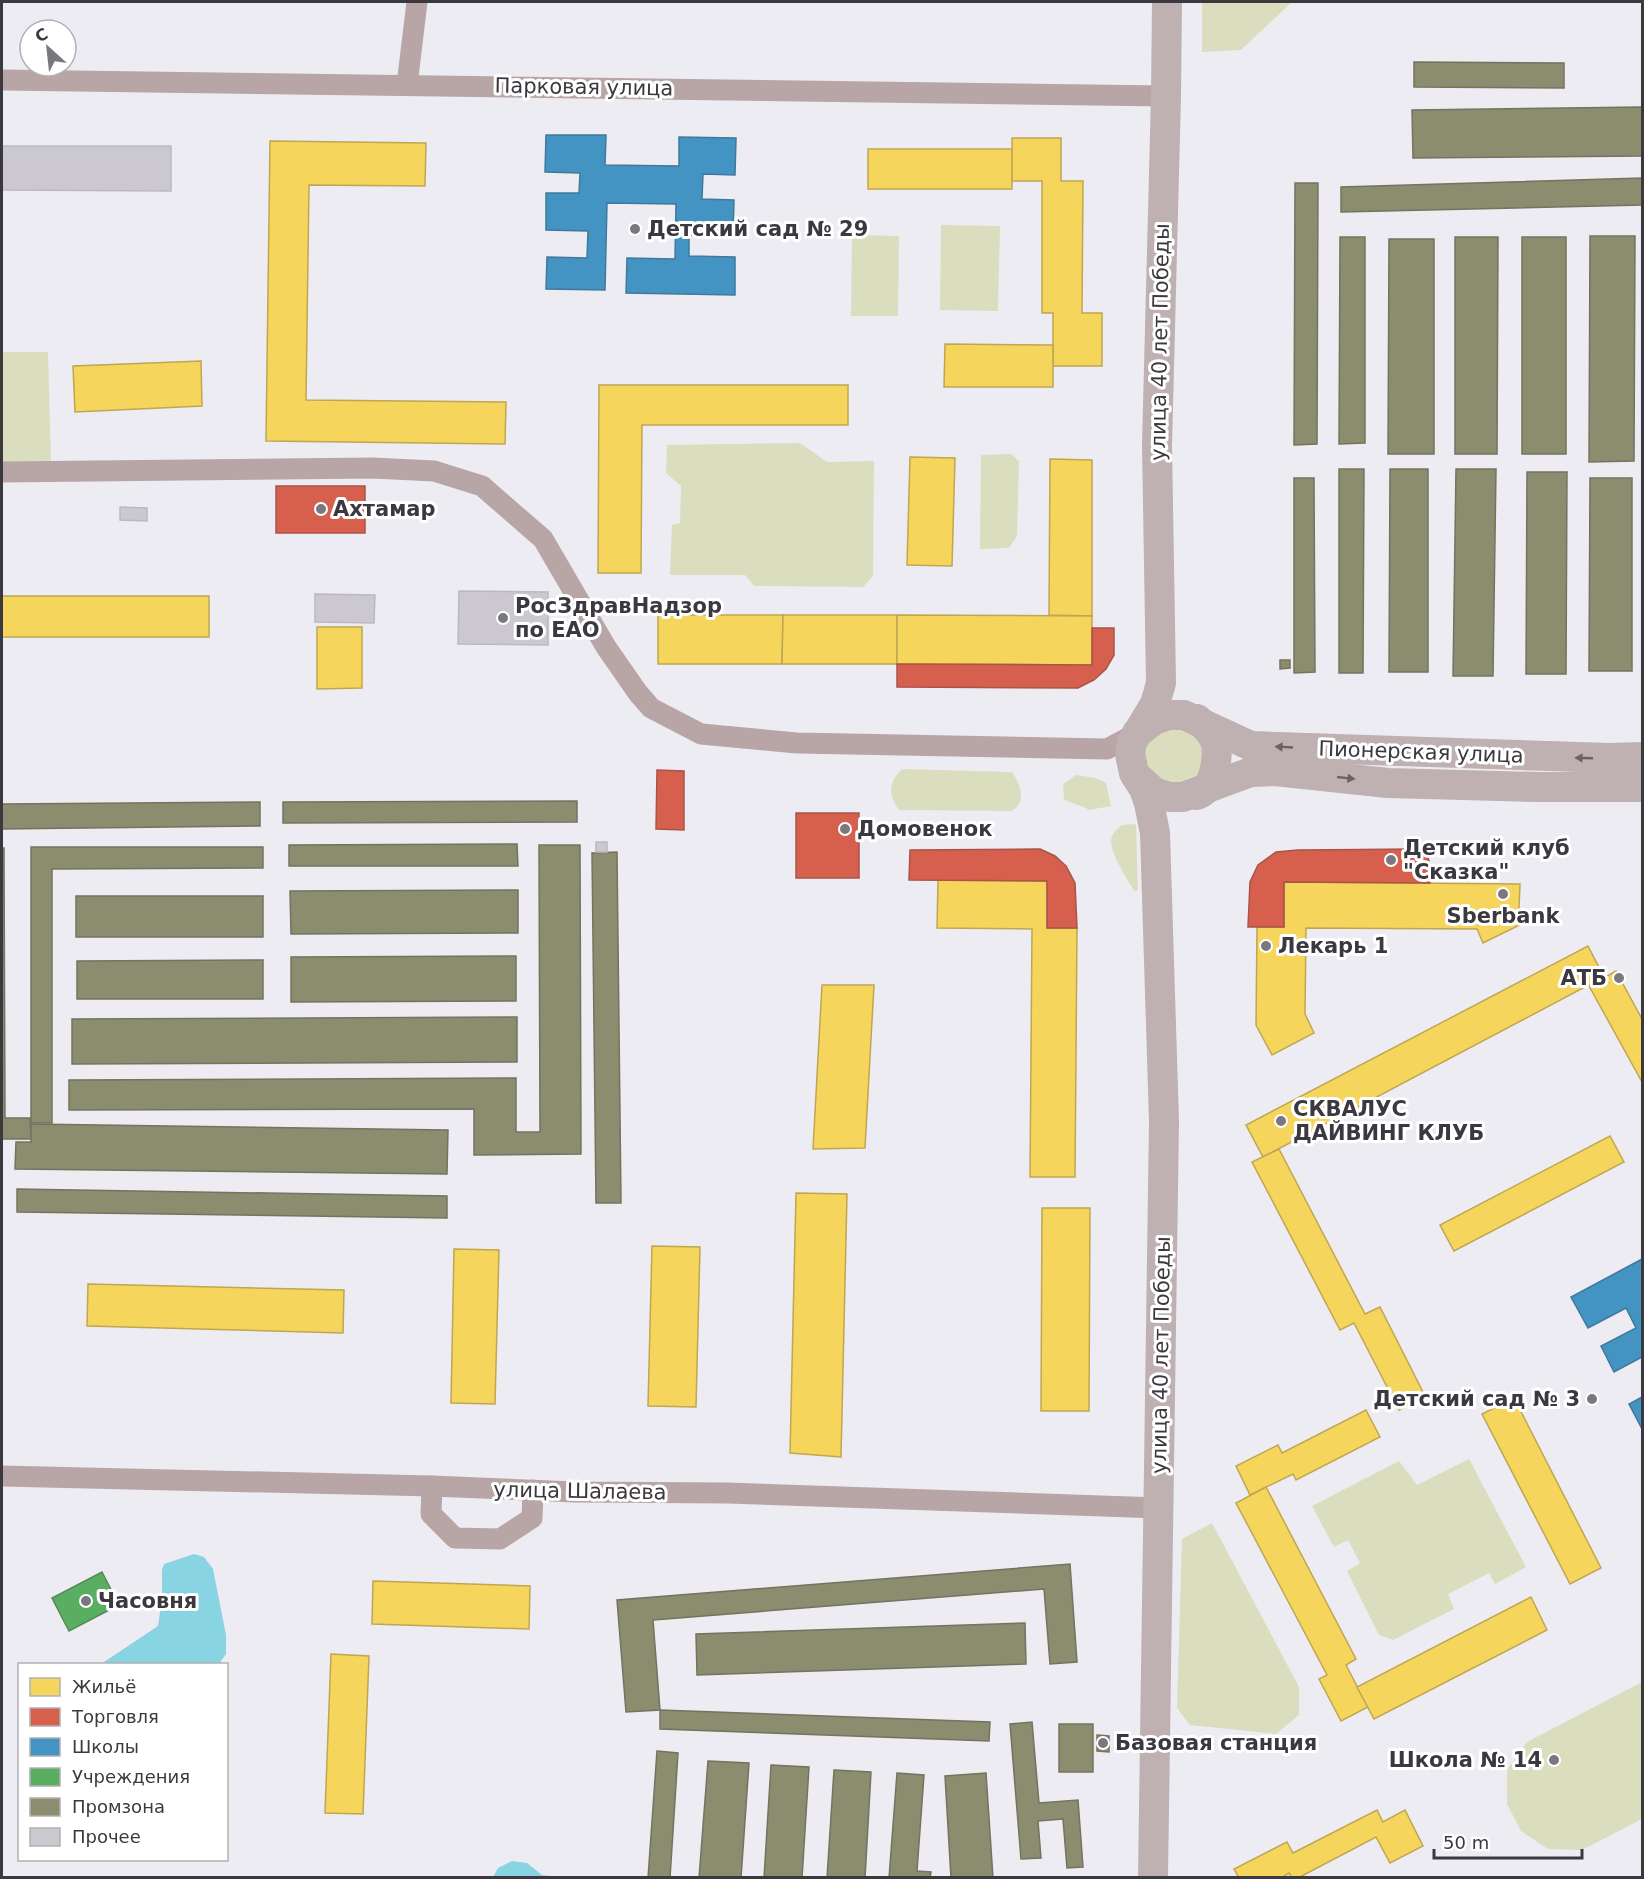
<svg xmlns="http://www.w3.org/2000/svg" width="1644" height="1879" font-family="'DejaVu Sans',sans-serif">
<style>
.green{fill:#daddbe}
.water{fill:#89d4e2}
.homes{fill:#f6d55c;stroke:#bea653;stroke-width:1.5}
.shops{fill:#d6604d;stroke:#a85449;stroke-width:1.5}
.schools{fill:#4393c3;stroke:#41789b;stroke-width:1.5}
.public{fill:#5aae61;stroke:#518b57;stroke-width:1.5}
.industry{fill:#8c8c6e;stroke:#747360;stroke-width:1.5}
.building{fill:#cbc9cf;stroke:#bbb9bf;stroke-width:1.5}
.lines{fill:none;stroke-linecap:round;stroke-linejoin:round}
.minor{stroke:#b8a6a6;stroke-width:21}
.secondary{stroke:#bfb0b2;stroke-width:30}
.oneway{fill:#696367}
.poi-dot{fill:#7a787e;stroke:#fff;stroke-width:2}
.labels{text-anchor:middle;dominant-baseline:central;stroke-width:6;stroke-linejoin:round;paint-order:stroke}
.street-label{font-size:21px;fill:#3b393f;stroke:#fff}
.poi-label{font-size:21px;font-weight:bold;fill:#3b393f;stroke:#fff;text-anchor:start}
</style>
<rect width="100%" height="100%" fill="#eeecf3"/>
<g class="green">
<polygon points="1202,2 1292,2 1241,50 1202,52"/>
<polygon points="941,225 1000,226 998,311 940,310"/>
<polygon points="852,235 899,236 898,316 851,316"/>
<polygon points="2,352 48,352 51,462 2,463"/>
<polygon points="800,443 827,462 874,461 873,576 863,587 754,586 745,575 670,575 672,525 680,523 681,486 666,473 667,445"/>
<polygon points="1011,454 1019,461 1017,536 1009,548 980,549 981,455"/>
<polygon points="1167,726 1197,732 1209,761 1191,788 1149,780 1143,747"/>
<path d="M902,769L1012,772C1020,784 1028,803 1011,811L899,810C888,794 888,783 902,769Z"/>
<path d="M1076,775L1095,778L1106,783L1111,806L1089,810C1080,804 1071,804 1064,799L1063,784Z"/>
<path d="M1136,824L1138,890L1134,891C1127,878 1107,850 1112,836C1114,831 1118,828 1122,825Z"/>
<polygon points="1469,1459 1526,1567 1495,1584 1489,1573 1448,1594 1454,1609 1393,1640 1379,1635 1347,1571 1360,1563 1348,1540 1334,1547 1312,1506 1399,1461 1417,1485"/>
<polygon points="1212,1523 1299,1687 1299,1715 1276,1734 1190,1725 1177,1708 1182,1539"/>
<polygon points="1642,1682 1642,1819 1582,1850 1548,1849 1521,1831 1507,1804 1507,1770 1527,1742"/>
</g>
<g class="water">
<polygon points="194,1554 204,1557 213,1569 226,1635 226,1654 219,1664 101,1664 158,1626 162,1599 162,1570 164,1564"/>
<polygon points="512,1861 527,1863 542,1875 556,1877 493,1877 498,1868"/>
</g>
<g class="homes">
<polygon points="1012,138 1061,138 1061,181 1083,181 1082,313 1102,313 1102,366 1053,366 1053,313 1042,313 1042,181 1012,181"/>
<polygon points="270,141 426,143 425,186 309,185 306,400 506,402 505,444 266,441"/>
<rect x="868" y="149" width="144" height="40"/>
<polygon points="945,344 1053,345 1053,387 944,387"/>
<polygon points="201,361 202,406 75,412 73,366"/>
<polygon points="599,385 848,385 848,425 642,425 641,573 598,573"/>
<polygon points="910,457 955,458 952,566 907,565"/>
<polygon points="1050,459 1092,460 1092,616 1049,615"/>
<rect x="2" y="596" width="207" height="41"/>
<polygon points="658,615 783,615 782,664 658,664"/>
<polygon points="783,615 897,615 897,664 782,664"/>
<polygon points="897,615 1092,616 1092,665 897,664"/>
<polygon points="317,627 362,627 362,688 317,689"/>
<polygon points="938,880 1047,881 1047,928 1077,928 1075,1177 1030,1177 1032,929 937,928"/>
<polygon points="1284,882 1520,884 1519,908 1526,922 1483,943 1477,929 1306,928 1305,1014 1314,1033 1272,1055 1256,1025 1257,927 1284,927"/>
<polygon points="1588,946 1604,977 1263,1157 1246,1125"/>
<polygon points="1616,971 1642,1019 1642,1082 1589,986"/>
<polygon points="822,985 874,985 865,1148 813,1149"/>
<polygon points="1610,1136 1624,1162 1454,1251 1440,1225"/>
<polygon points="1279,1149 1365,1314 1380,1307 1425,1396 1399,1410 1354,1323 1340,1330 1252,1162"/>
<polygon points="796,1193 847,1194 841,1457 790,1453"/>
<polygon points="1042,1208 1090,1208 1089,1411 1041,1411"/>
<polygon points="652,1246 700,1247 696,1407 648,1406"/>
<polygon points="454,1249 499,1250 495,1404 451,1403"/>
<polygon points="88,1284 344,1290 343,1333 87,1326"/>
<polygon points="1514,1398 1601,1568 1570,1584 1482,1414"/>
<polygon points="1366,1410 1380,1437 1296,1480 1293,1474 1250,1495 1236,1466 1278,1445 1282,1453"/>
<polygon points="1266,1487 1356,1659 1346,1665 1368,1707 1341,1721 1319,1679 1327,1675 1236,1503"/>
<polygon points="373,1581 530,1586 529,1629 372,1624"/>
<polygon points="1531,1597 1547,1630 1374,1719 1357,1687"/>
<polygon points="331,1654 369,1656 363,1814 325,1813"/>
<polygon points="1377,1810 1383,1822 1405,1810 1423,1846 1390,1863 1376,1837 1298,1878 1292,1878 1289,1873 1281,1878 1239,1878 1234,1869 1287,1842 1293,1853"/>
</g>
<g class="shops">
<rect x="276" y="486" width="89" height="47"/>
<polygon points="1092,628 1114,628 1114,655 1106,669 1094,680 1078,688 897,687 897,664 1092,665"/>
<polygon points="657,770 684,771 684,830 656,829"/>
<rect x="796" y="813" width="63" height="65"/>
<polygon points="1040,849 1055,856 1066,866 1075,883 1077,928 1047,928 1047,881 909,880 910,850"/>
<polygon points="1419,849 1427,855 1430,864 1430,883 1284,882 1284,927 1248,927 1250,882 1258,865 1276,852 1298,850"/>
</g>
<g class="schools">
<polygon points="546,135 606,135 605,165 679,166 679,137 736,138 735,175 703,174 702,199 734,200 733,236 689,235 689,256 735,257 735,295 626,293 627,258 675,259 676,204 607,203 605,290 546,289 547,257 587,258 588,231 546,230 546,193 579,193 580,173 545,172"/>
<polygon points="1642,1259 1642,1357 1614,1372 1601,1346 1636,1328 1626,1308 1588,1328 1571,1297"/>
<polygon points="1642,1397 1642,1429 1629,1404"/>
</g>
<polygon class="public" points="102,1572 119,1605 69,1631 52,1598"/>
<g class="industry">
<polygon points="1414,62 1564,63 1564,88 1414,87"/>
<polygon points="1642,107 1642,156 1413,158 1412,110"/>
<polygon points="1642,178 1642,205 1341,212 1341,187"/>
<polygon points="1295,183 1318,183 1317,444 1294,445"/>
<polygon points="1590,236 1635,236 1634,461 1589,462"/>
<polygon points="1340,237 1365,237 1365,443 1339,444"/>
<polygon points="1455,237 1498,237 1497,454 1455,454"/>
<rect x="1522" y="237" width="44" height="217"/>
<polygon points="1389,239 1434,239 1434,454 1388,454"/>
<polygon points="1339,469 1364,469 1363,673 1339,673"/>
<polygon points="1390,469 1428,469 1428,672 1389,672"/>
<polygon points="1456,469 1496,469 1493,676 1453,676"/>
<polygon points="1527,472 1567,472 1566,674 1526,674"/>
<polygon points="1294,478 1314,478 1315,672 1294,673"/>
<polygon points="1590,478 1632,478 1632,671 1589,671"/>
<polygon points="1280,660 1290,660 1290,668 1280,669"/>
<polygon points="577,801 577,822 283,823 283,802"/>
<polygon points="260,802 260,826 2,829 2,804"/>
<polygon points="517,844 518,866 289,866 289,845"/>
<polygon points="539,845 580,845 581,1154 474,1155 474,1109 69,1110 69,1080 516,1078 516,1132 540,1132"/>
<polygon points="31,847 263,847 263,868 52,869 52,1123 31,1123"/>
<polygon points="2,848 4,848 5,1118 30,1118 31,1139 2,1139"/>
<polygon points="617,852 621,1203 596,1203 592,853"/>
<polygon points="518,890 518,933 291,934 290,891"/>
<rect x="76" y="896" width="187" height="41"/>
<polygon points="516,956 516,1001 291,1002 291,957"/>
<polygon points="263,960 263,999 77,999 77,961"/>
<polygon points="517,1017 517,1062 72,1064 72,1019"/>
<polygon points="31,1124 448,1130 447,1174 15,1169 16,1142 31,1142"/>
<polygon points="17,1189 447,1196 447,1218 17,1212"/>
<polygon points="1070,1564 1077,1662 1050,1664 1044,1589 653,1620 660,1710 626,1712 617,1600"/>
<polygon points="1025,1623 1026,1664 697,1675 696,1634"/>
<polygon points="660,1710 990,1722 989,1741 660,1729"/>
<polygon points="1032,1722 1039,1803 1078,1800 1083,1867 1067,1868 1063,1819 1038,1821 1041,1858 1021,1859 1010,1724"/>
<rect x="1059" y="1724" width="34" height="48"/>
<polygon points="1097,1735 1109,1736 1109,1752 1097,1751"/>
<polygon points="657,1751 678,1753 670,1878 648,1878"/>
<polygon points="708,1761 749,1763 741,1878 699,1878"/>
<polygon points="771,1765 809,1767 802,1878 764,1878"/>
<polygon points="834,1770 871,1772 865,1878 827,1878"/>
<polygon points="897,1773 924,1775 917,1871 931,1872 930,1878 889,1878"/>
<polygon points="986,1773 993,1878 951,1878 945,1776"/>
</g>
<g class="building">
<polygon points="2,146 171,146 171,191 2,190"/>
<polygon points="120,507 147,508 147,521 120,520"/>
<polygon points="459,591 548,592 548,645 458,644"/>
<polygon points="315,594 375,595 374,623 315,622"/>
<rect x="596" y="842" width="11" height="10"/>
</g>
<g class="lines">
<g class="minor">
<polyline points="2,80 1166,96"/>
<polyline points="407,85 417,2"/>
<polyline points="2,472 373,468 434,471 482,486 543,539 606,647 638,693 651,708 701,734 797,743 1107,749 1137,733"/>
<polyline points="2,1476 432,1486 575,1492 728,1493 1159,1508"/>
<polyline points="432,1486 431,1514 455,1538 500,1539 532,1518 533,1490"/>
</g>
<g class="secondary">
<polyline points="1137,733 1154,720 1168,715 1184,715 1251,746 1609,758 1642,757"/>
<polyline points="1136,776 1154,792 1169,797 1183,797 1251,772 1275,771 1388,783 1538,787 1642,787"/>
<path d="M1197,795C1200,794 1203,792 1205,790C1215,782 1219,753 1215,741C1212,733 1204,725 1197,719"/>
<polyline points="1153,1878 1164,1121 1155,833 1149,803 1144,789 1134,773 1130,754 1132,742 1155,704 1161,683 1157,445 1166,96 1167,2"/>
</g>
</g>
<defs><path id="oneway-solid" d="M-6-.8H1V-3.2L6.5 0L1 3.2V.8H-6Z" transform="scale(1.5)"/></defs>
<g class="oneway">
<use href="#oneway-solid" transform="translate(1284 747) rotate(-177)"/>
<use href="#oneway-solid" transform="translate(1584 758) rotate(-178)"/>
<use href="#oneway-solid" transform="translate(1346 778) rotate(6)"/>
</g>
<g class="poi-dot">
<circle cx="635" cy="229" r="6"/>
<circle cx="321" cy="509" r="6"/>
<circle cx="503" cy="618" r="6"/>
<circle cx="845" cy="829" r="6"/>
<circle cx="1391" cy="860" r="6"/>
<circle cx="1503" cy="894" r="6"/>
<circle cx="1266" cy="946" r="6"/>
<circle cx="1619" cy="978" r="6"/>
<circle cx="1281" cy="1121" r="6"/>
<circle cx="1592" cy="1399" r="6"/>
<circle cx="86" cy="1601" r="6"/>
<circle cx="1103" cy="1743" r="6"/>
<circle cx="1554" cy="1760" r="6"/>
</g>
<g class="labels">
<g class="street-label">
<text transform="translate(584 87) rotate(1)">Парковая улица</text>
<text transform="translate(1160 342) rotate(-89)">улица 40 лет Победы</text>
<text transform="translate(1421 752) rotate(2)">Пионерская улица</text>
<text transform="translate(1161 1355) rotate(-89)">улица 40 лет Победы</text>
<text transform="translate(580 1491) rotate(1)">улица Шалаева</text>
</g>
<g class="poi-label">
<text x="647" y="229">Детский сад № 29</text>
<text x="333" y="509">Ахтамар</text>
<text x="515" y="606">РосЗдравНадзор<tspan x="515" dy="24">по ЕАО</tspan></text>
<text x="857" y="829">Домовенок</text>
<text x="1403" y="848">Детский клуб<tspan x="1403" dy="24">"Сказка"</tspan></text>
<text x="1503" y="916" text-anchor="middle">Sberbank</text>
<text x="1278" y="946">Лекарь 1</text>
<text x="1607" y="978" text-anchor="end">АТБ</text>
<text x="1293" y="1109">СКВАЛУС<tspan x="1293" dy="24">ДАЙВИНГ КЛУБ</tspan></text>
<text x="1580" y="1399" text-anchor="end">Детский сад № 3</text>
<text x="98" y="1601">Часовня</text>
<text x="1115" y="1743">Базовая станция</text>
<text x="1542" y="1760" text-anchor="end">Школа № 14</text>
</g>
</g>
<rect width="1644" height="1879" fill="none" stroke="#3b393f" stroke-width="6"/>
<rect x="18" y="1663" width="210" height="198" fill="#ffffff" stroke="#b1b0b2" stroke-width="1.5"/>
<rect x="30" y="1678" width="30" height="18" fill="#f6d55c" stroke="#b1b0b2" stroke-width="1.5"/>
<text x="72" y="1693" font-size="18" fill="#3b393f">Жильё</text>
<rect x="30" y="1708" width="30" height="18" fill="#d6604d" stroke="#b1b0b2" stroke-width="1.5"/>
<text x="72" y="1723" font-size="18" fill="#3b393f">Торговля</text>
<rect x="30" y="1738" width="30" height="18" fill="#4393c3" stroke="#b1b0b2" stroke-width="1.5"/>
<text x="72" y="1753" font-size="18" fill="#3b393f">Школы</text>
<rect x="30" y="1768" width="30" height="18" fill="#5aae61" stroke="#b1b0b2" stroke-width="1.5"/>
<text x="72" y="1783" font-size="18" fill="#3b393f">Учреждения</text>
<rect x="30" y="1798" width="30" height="18" fill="#8c8c6e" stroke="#b1b0b2" stroke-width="1.5"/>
<text x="72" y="1813" font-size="18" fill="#3b393f">Промзона</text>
<rect x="30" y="1828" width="30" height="18" fill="#cbc9cf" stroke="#b1b0b2" stroke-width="1.5"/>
<text x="72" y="1843" font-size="18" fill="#3b393f">Прочее</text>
<g transform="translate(48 48) rotate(333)"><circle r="28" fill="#ffffff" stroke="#b1b0b2" stroke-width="1.5"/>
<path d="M0-4.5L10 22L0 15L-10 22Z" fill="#7a787e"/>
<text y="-9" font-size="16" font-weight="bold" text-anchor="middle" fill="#3b393f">С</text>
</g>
<path d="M1434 1849v9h148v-9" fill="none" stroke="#3b393f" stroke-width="3"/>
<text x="1443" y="1849" font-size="18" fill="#3b393f" stroke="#ffffff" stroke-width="4.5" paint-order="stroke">50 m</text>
</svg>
